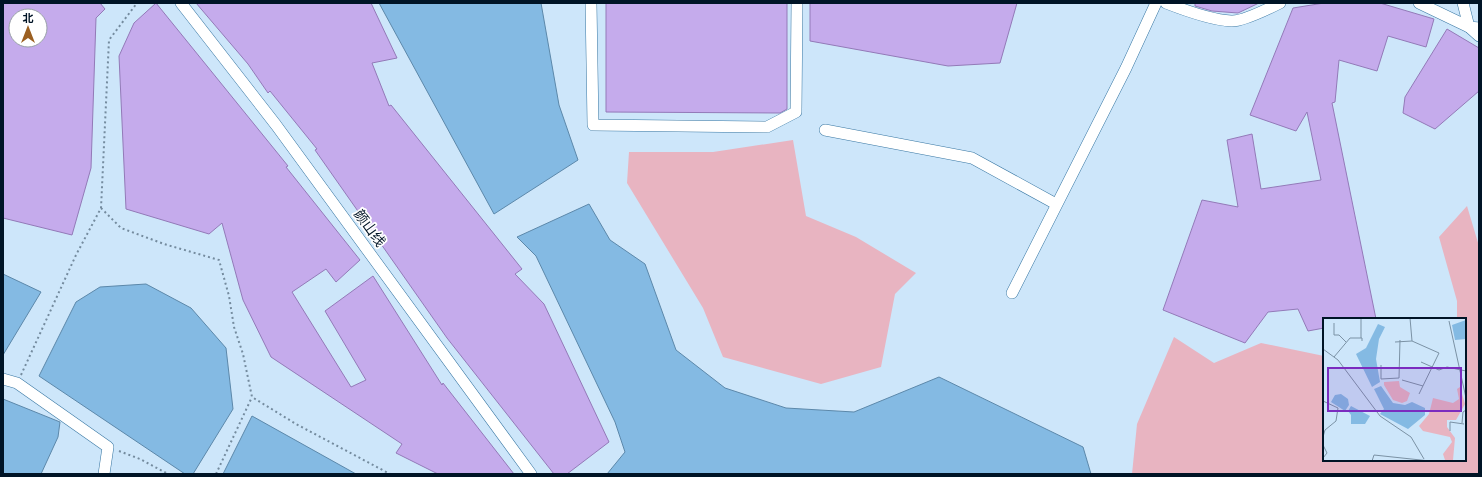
<svg xmlns="http://www.w3.org/2000/svg" width="1482" height="477" font-family="'Source Serif 4','Noto Sans SC',serif">
<style>
.green{fill:#e8b4c1}
.water{fill:#84bae3;stroke:#5c88aa}
.building{fill:#c5abec;stroke:#937ab8;fill-rule:evenodd}
.lines{fill:none;stroke-linecap:round;stroke-linejoin:round}
.minor-casing{stroke:#3877a3;stroke-width:12}
.path{stroke:#748b9e;stroke-width:2;stroke-dasharray:2 3;stroke-linecap:butt}
.minor{stroke:#fff;stroke-width:11}
.labels{text-anchor:middle;dominant-baseline:central;stroke-width:3.5;stroke-linejoin:round;paint-order:stroke}
.street-label{font-size:14px;fill:#001426;stroke:#fff}
.inset-road{fill:none;stroke:#7b92a5;stroke-width:1}
.view{fill:#7b2cbf;fill-opacity:0.15;stroke:#7b2cbf;stroke-width:2}
.inset-edge{fill:none;stroke:#001426;stroke-width:2}
</style>
<rect width="100%" height="100%" fill="#cde6fa"/>
<g class="green">
<polygon points="793,140 806,216 856,237 916,273 895,294 881,367 821,384 723,357 703,308 627,183 629,152 713,152"/>
<polygon points="1467,206 1479,246 1479,474 1132,474 1137,424 1174,337 1214,363 1261,343 1324,356 1324,460 1465,460 1465,319 1457,319 1457,301 1439,237"/>
</g>
<g class="water">
<polygon points="379,3 541,3 559,105 578,160 494,214"/>
<polygon points="589,204 610,240 645,264 676,350 725,388 786,408 854,412 939,377 1083,447 1091,474 607,474 625,452 615,422 536,256 517,237"/>
<polygon points="3,274 41,292 3,355"/>
<polygon points="146,284 191,308 226,348 233,409 193,474 185,474 39,376 76,302 100,287"/>
<polygon points="3,399 60,422 58,437 41,474 3,474"/>
<polygon points="252,416 356,474 223,474"/>
</g>
<g class="building">
<path d="M3,3H100L105,9L96,18L91,168L72,235L3,218ZM16,16H40V40H16Z"/>
<polygon points="156,3 288,166 286,167 360,260 336,282 326,269 292,292 351,387 366,380 325,311 373,276 442,385 443,383 514,474 438,474 396,453 402,444 271,357 243,300 222,223 209,234 126,209 119,56 134,23"/>
<polygon points="196,3 371,3 397,58 372,63 389,106 391,105 522,269 515,274 544,304 609,442 567,474 554,474 447,338 315,150 317,149 270,91 268,93 248,64"/>
<polygon points="606,3 787,3 787,109 780,113 606,112"/>
<polygon points="810,3 1017,3 1000,63 948,66 810,41"/>
<polygon points="1195,3 1259,3 1238,13 1212,11 1195,6"/>
<polygon points="1324,3 1380,3 1434,19 1426,47 1388,36 1377,71 1339,60 1335,102 1332,103 1376,319 1324,319 1324,328 1308,331 1298,309 1268,312 1245,343 1163,310 1202,200 1238,207 1227,140 1252,134 1261,189 1321,180 1307,112 1296,131 1250,115 1293,8"/>
<polygon points="1447,29 1479,48 1479,91 1435,129 1403,113 1405,97"/>
</g>
<g class="lines">
<g class="minor-casing">
<g id="minor">
<polyline points="181,3 276,125 531,474"/>
<polyline points="591,3 593,125 767,127 796,112 797,3"/>
<path d="M1166,3C1184,10 1212,20 1231,21C1242,22 1270,8 1280,3"/>
<polyline points="1419,3 1469,27 1479,28"/>
<polyline points="1463,3 1469,27 1479,36"/>
<polyline points="825,130 972,158 1056,204"/>
<polyline points="1012,293 1126,68 1156,3"/>
<polyline points="3,379 17,383 108,447 104,474"/>
</g>
</g>
<g class="path">
<polyline points="101,208 121,228 164,244 219,260 229,296 234,327 243,354 252,397 296,424 390,474"/>
<polyline points="21,375 76,255 101,208 109,40 137,3"/>
<polyline points="119,451 140,459 168,474"/>
<polyline points="216,474 252,397"/>
</g>
<use href="#minor" class="minor"/>
</g>
<g class="labels">
<g class="street-label">
<text transform="translate(370 228) rotate(54)">颜山线</text>
</g>
</g>
<g transform="translate(1323 318)">
<rect width="143" height="143" fill="#cde6fa"/>
<path d="M76,63L77,69L87,75L84,83L79,85L70,82L61,67V64ZM137,69L142,86L133,102H124V109L132,120L130,142H122L120,136L129,124L127,119L100,113L96,108L106,96L110,80L130,85L136,81L134,71Z" fill="#e8b4c1"/>
<path d="M143,2V21L132,22L129,7ZM55,6L62,9L56,21L53,41L57,64L49,69L33,36L43,30ZM58,68L70,85L82,87L89,84L102,90V97L85,111L57,96L61,91L51,71ZM18,76L25,81L26,87L22,93L8,84L12,77ZM28,88L47,98L42,106H28V97L25,93Z" fill="#84bae3"/>
<path class="inset-road" d="M38,0V20M87,0L89,23M126,3L143,80M11,5V17H16L23,24M72,24L89,23L116,35L96,76M0,31L15,42L57,98L88,119L101,141M11,39L27,20H39V23M98,44L116,52L124,49L143,53M58,47V61L76,60L77,22M79,62L100,68M0,83L15,90L13,103L2,112L0,119M139,105L140,94L143,92M127,113V104L141,106M0,127L4,135L0,140M49,143L51,137L107,143"/>
<path class="view" d="M5,50H138V93H5Z"/>
<rect width="143" height="143" class="inset-edge"/>
</g>
<rect width="1482" height="477" fill="none" stroke="#001426" stroke-width="8"/>
<g transform="translate(28 28)"><circle r="19" fill="#ffffff" stroke="#99a1a8"/>
<path d="M0-3L7 15L0 10L-7 15Z" fill="#9b5f21"/>
<text y="-6" font-size="11" font-weight="bold" text-anchor="middle" fill="#001426">北</text>
</g>
</svg>
